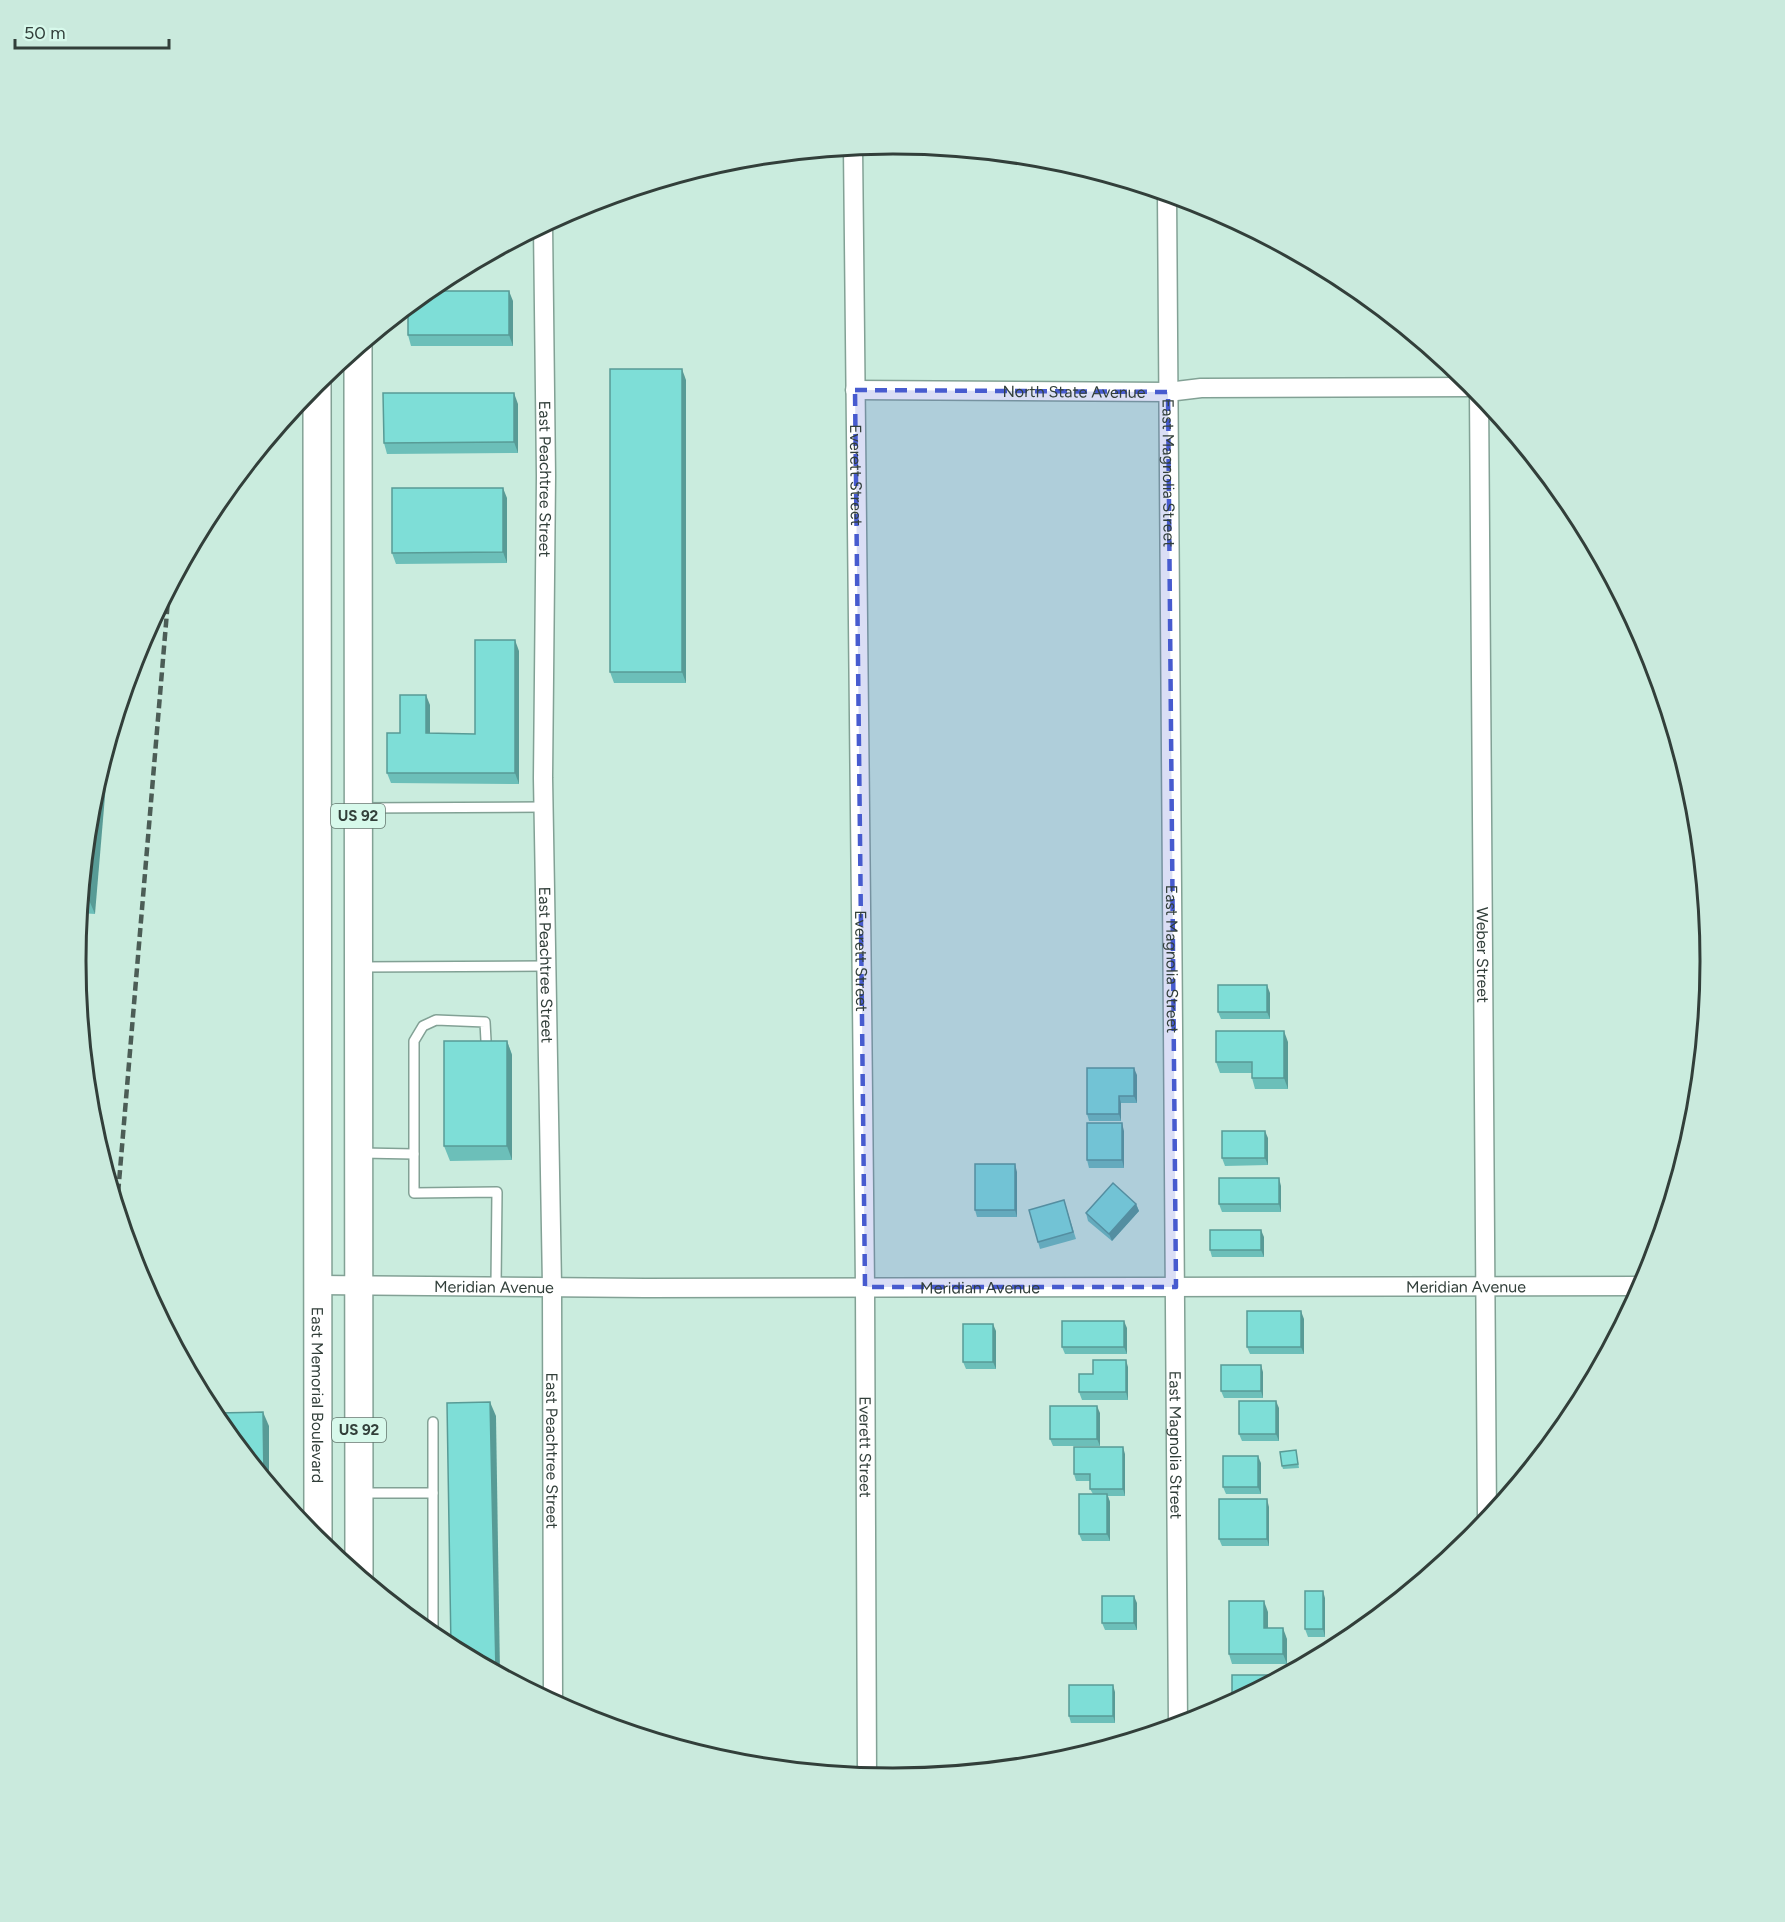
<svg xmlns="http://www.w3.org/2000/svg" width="1785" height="1922" font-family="Figtree,sans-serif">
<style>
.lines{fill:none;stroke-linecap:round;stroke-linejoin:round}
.lane-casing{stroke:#82a195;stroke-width:12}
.street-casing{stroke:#82a195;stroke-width:21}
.primary-casing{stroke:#82a195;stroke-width:30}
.lane{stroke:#fff;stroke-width:9}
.street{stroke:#fff;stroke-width:18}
.primary{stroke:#fff;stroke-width:27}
.rail{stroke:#4c5d56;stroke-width:4.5;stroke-dasharray:9 4.5;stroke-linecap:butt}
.wall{fill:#6cbfb9}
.shaded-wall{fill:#589b96}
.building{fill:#7eded7;stroke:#589b96;stroke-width:1.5}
.marked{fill:#475bcf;fill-opacity:0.2;stroke:#475bcf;stroke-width:4.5;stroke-dasharray:12 8;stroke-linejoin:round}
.labels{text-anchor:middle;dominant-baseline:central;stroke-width:4.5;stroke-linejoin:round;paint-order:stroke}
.shield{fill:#d7f9eb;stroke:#64776f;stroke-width:1.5}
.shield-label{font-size:15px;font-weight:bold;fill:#323f3a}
.street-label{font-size:16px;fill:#323f3a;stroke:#d7f9eb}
.rim{fill:none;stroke:#323f3a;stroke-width:3}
</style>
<rect width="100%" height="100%" fill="#caecde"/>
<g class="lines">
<g class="lane-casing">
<g id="lane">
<polyline points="360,808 544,807"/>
<polyline points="360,967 546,966"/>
<polyline points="486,1041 485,1022 436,1020 423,1026 414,1041 414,1193 497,1192 496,1285"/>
<polyline points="362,1153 414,1154"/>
<polyline points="433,1422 433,1637"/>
<polyline points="361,1493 433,1493"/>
</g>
</g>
<g class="street-casing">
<g id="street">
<path id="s1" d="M853,147L865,1287L867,1776"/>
<path id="s2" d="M1167,194L1178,1725"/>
<path id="s3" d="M543,225L546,476L543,778L552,1286L553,1702"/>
<path id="s4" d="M855,390L1168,392L1201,388L1474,387"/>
<path id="s5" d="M1479,393L1487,1518"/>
<path id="s6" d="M318,1285L645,1288L1641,1286"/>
</g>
</g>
<g class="primary-casing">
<g id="primary">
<polyline points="358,347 359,1575"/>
<path id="s7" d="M317,381L318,1542"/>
</g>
</g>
<use href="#lane" class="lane"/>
<use href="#street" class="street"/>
<use href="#primary" class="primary"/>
<polyline class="rail" points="117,1206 169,588"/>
</g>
<g class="wall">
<polygon points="513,301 513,346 411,346 408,335"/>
<polygon points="686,380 686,683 614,683 610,672"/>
<polygon points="518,404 518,453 387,454 384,443"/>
<polygon points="507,498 507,563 396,564 392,553"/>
<polygon points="519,651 519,784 391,783 387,773 400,733 430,705 430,733 475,734"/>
<polygon points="91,801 95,914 80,913"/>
<polygon points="1270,993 1270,1019 1221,1019 1218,1012"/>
<polygon points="507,1041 512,1055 512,1160 450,1161 444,1146"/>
<polygon points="1288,1042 1288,1089 1255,1089 1252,1078 1252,1073 1220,1073 1216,1062"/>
<polygon points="1137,1075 1137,1103 1121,1103 1121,1121 1089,1121 1087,1114"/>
<polygon points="1124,1131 1124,1168 1089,1168 1087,1160"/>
<polygon points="1268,1138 1268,1165 1225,1166 1222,1158"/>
<polygon points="1017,1172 1017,1217 977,1217 975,1210"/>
<polygon points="1281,1186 1281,1212 1222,1212 1219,1204"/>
<polygon points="1064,1200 1076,1239 1040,1249 1038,1242"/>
<polygon points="1136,1204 1139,1211 1112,1241 1088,1221 1086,1213"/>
<polygon points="1264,1237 1264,1257 1212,1257 1210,1250"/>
<polygon points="1304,1319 1304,1354 1250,1354 1247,1347"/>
<polygon points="1127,1328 1127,1354 1065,1354 1062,1347"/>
<polygon points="996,1331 996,1369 966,1369 963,1362"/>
<polygon points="1128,1367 1128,1400 1082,1400 1079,1392 1093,1374"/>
<polygon points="1263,1372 1263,1398 1224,1398 1221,1391"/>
<polygon points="1279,1408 1279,1441 1242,1441 1239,1434"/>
<polygon points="1100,1413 1100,1446 1053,1446 1050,1439"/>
<polygon points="1296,1450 1299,1468 1283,1469 1282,1466"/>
<polygon points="1125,1454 1125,1496 1108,1496 1110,1502 1110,1541 1082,1541 1079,1534 1093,1494 1090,1489 1090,1481 1076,1481 1074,1474"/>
<polygon points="1261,1463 1261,1494 1226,1494 1223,1487"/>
<polygon points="1269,1507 1269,1546 1222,1546 1219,1539"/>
<polygon points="1325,1598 1325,1637 1308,1637 1305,1629"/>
<polygon points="1137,1603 1137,1630 1105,1630 1102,1623"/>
<polygon points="1268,1612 1268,1628 1287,1639 1287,1664 1232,1664 1229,1654"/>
<polygon points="1115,1692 1115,1723 1071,1723 1069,1716"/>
</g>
<g class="shaded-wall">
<polygon points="509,291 513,301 513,346 509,335"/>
<polygon points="682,369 686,380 686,683 682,672"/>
<polygon points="514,393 518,404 518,453 514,442"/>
<polygon points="503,488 507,498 507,563 503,552"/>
<polygon points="515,640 519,651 519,784 515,773"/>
<polygon points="426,695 430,705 430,744 426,733"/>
<polygon points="110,737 95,914 89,900 101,767"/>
<polygon points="1267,985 1270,993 1270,1019 1267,1012"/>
<polygon points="1284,1031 1288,1042 1288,1089 1284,1078"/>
<polygon points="507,1041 512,1055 512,1160 507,1146"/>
<polygon points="1134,1068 1137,1075 1137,1103 1134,1096"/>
<polygon points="1119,1096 1121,1103 1121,1121 1119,1114"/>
<polygon points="1122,1123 1124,1131 1124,1168 1122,1160"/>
<polygon points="1265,1131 1268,1138 1268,1165 1265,1158"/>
<polygon points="1015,1164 1017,1172 1017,1217 1015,1210"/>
<polygon points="1279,1178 1281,1186 1281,1212 1279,1204"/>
<polygon points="1136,1204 1139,1211 1112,1241 1109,1234"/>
<polygon points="1261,1230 1264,1237 1264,1257 1261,1250"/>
<polygon points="1301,1311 1304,1319 1304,1354 1301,1347"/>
<polygon points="1124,1321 1127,1328 1127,1354 1124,1347"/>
<polygon points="993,1324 996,1331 996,1369 993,1362"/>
<polygon points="1126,1360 1128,1367 1128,1400 1126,1392"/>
<polygon points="1261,1365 1263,1372 1263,1398 1261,1391"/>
<polygon points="1276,1401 1279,1408 1279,1441 1276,1434"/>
<polygon points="490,1402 496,1416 500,1674 496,1671"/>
<polygon points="1097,1406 1100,1413 1100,1446 1097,1439"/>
<polygon points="263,1412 269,1426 269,1484 264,1478"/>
<polygon points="1123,1447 1125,1454 1125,1496 1123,1489"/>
<polygon points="1258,1456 1261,1463 1261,1494 1258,1487"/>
<polygon points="1107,1494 1110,1502 1110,1541 1107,1534"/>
<polygon points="1267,1499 1269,1507 1269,1546 1267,1539"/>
<polygon points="1323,1591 1325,1598 1325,1637 1323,1629"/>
<polygon points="1134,1596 1137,1603 1137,1630 1134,1623"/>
<polygon points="1264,1601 1268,1612 1268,1639 1264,1628"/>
<polygon points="1283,1628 1287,1639 1287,1664 1283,1654"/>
<polygon points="1113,1685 1115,1692 1115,1723 1113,1716"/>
</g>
<g class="building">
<polygon points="427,291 509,291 509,335 408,335 408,307"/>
<rect x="610" y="369" width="72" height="303"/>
<polygon points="383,393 514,393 514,442 384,443"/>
<polygon points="392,488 503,488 503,552 392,553"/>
<polygon points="475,640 515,640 515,773 387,773 387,733 400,733 400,695 426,695 426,733 475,734"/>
<polygon points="101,767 89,900 81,899 91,801"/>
<rect x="1218" y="985" width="49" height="27"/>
<polygon points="1216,1031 1284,1031 1284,1078 1252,1078 1252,1062 1216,1062"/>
<rect x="444" y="1041" width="63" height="105"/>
<polygon points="1087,1068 1134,1068 1134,1096 1119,1096 1119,1114 1087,1114"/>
<rect x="1087" y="1123" width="35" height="37"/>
<rect x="1222" y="1131" width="43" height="27"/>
<rect x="975" y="1164" width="40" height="46"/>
<rect x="1219" y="1178" width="60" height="26"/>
<polygon points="1113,1183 1136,1204 1109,1234 1086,1213"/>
<polygon points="1064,1200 1073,1232 1038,1242 1029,1210"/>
<rect x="1210" y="1230" width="51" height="20"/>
<rect x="1247" y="1311" width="54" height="36"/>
<rect x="1062" y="1321" width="62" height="26"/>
<rect x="963" y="1324" width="30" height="38"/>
<polygon points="1093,1360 1126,1360 1126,1392 1079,1392 1079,1374 1093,1374"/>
<rect x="1221" y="1365" width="40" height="26"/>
<rect x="1239" y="1401" width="37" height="33"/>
<polygon points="490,1402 496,1671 451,1648 447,1403"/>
<rect x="1050" y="1406" width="47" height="33"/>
<polygon points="263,1412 264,1478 217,1421 217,1413"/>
<polygon points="1074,1447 1123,1447 1123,1489 1090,1489 1090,1474 1074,1474"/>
<polygon points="1296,1450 1298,1464 1282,1466 1280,1452"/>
<rect x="1223" y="1456" width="35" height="31"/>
<rect x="1079" y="1494" width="28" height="40"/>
<rect x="1219" y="1499" width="48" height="40"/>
<rect x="1305" y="1591" width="18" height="38"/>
<rect x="1102" y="1596" width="32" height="27"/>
<polygon points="1229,1601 1264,1601 1264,1628 1283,1628 1283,1654 1229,1654"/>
<polygon points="1232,1675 1271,1675 1271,1681 1232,1702"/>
<rect x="1069" y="1685" width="44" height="31"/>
</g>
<path class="marked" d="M855,390L1168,392L1176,1287H865Z"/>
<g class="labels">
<g class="shield">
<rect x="331" y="804" width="54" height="24" rx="4.5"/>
<rect x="332" y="1418" width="54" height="24" rx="4.5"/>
</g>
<g class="shield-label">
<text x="358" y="816">US 92</text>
<text x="359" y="1430">US 92</text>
</g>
<g class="street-label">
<text stroke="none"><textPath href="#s4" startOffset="219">North State Avenue</textPath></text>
<text stroke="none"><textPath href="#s2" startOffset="279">East Magnolia Street</textPath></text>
<text stroke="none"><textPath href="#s1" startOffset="328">Everett Street</textPath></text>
<text stroke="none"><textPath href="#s3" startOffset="254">East Peachtree Street</textPath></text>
<text stroke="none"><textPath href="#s5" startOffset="562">Weber Street</textPath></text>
<text stroke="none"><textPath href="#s2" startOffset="765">East Magnolia Street</textPath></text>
<text stroke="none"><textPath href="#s1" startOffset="814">Everett Street</textPath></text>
<text stroke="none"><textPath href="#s3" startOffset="740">East Peachtree Street</textPath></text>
<text stroke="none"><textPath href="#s6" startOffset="176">Meridian Avenue</textPath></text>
<text stroke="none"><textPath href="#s6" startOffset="662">Meridian Avenue</textPath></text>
<text stroke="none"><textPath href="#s6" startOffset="1148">Meridian Avenue</textPath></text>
<text stroke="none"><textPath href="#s7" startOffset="1014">East Memorial Boulevard</textPath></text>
<text stroke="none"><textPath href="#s2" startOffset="1251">East Magnolia Street</textPath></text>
<text stroke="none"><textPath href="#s1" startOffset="1300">Everett Street</textPath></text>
<text stroke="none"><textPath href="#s3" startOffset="1226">East Peachtree Street</textPath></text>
</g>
</g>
<path d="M0 0H1785V1922H0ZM86 961a807 807 0 1 1 1614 0a807 807 0 1 1-1614 0Z" fill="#caeadd" fill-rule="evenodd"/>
<path class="rim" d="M86 961a807 807 0 1 1 1614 0a807 807 0 1 1-1614 0Z"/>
<path d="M15 39v9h154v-9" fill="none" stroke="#323f3a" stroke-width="3"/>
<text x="24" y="39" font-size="18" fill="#323f3a" stroke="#d7f9eb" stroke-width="4.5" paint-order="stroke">50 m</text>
</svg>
